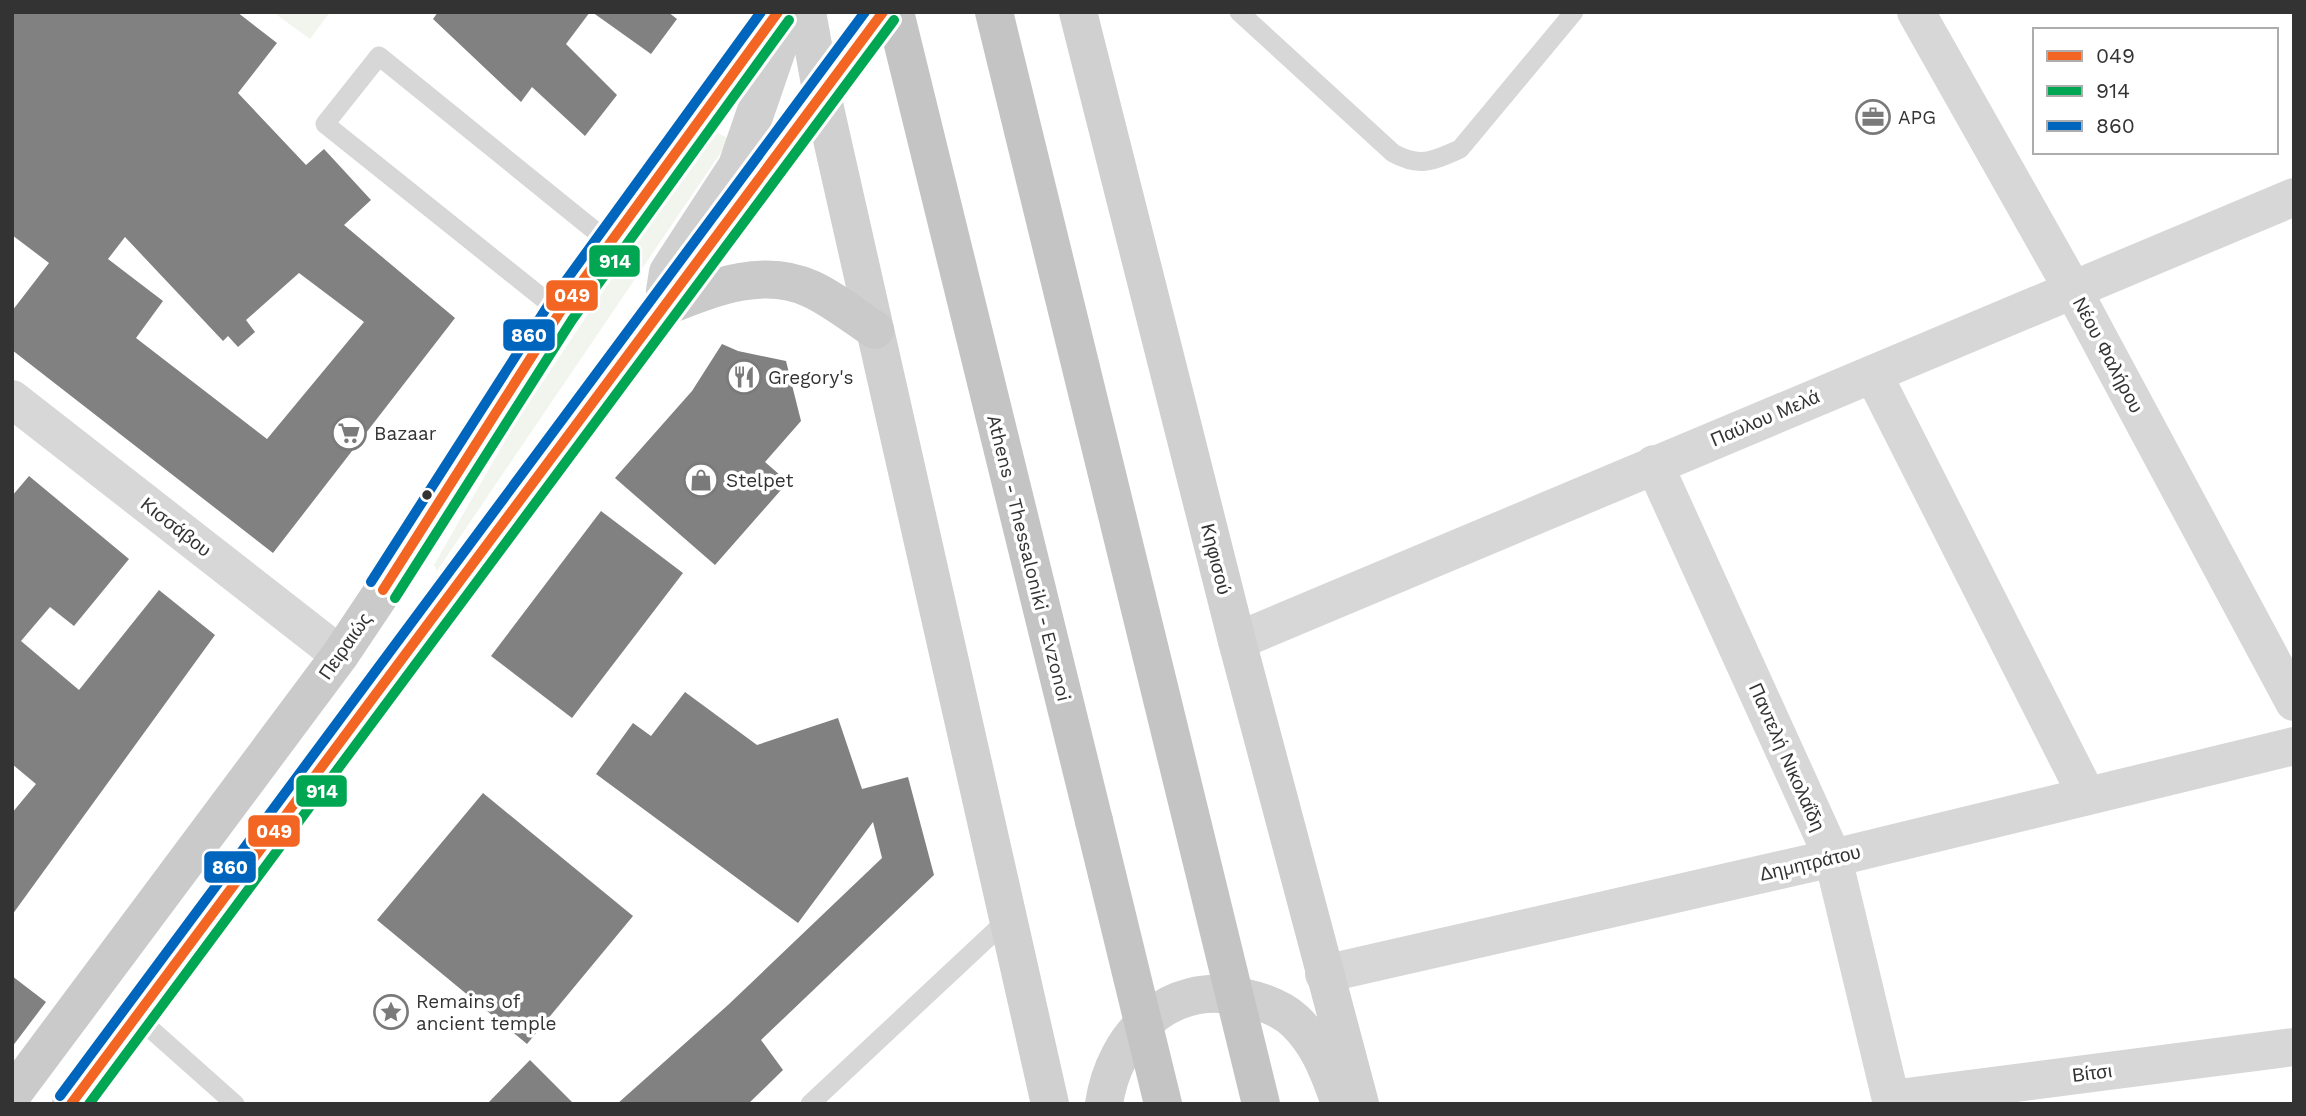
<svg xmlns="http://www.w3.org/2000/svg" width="2306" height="1116" font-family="'Work Sans',sans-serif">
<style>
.green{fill:#f1f5ed}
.building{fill:#818181;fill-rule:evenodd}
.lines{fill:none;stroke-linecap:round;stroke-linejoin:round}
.lane{stroke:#d7d7d7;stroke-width:19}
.street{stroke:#d7d7d7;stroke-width:38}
.secondary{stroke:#d0d0d0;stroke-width:38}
.primary{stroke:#cacaca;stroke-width:38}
.highway{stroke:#c4c4c4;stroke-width:38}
.highway-bridge{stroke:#c4c4c4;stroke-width:38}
.bus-1-casing{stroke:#fff;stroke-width:16}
.bus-2-casing{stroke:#fff;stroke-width:16}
.bus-3-casing{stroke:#fff;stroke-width:16}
.bus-1{stroke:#f26522;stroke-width:10}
.bus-2{stroke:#00a651;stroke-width:10}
.bus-3{stroke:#0065bd;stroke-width:10}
.bus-dot{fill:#333;stroke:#fff;stroke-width:2.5}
.labels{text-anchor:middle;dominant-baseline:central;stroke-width:7;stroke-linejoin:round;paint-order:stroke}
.poi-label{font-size:19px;fill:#333;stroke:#fff;text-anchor:start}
.street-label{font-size:19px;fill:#333;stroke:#fff}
.line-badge{stroke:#fff;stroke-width:2.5}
.badge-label{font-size:19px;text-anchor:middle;font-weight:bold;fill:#fff}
</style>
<rect width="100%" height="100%" fill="#fff"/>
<g class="green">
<polygon points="273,12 330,12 310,39"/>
<polygon points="715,132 730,139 437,571 434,565 514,425 682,173"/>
</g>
<g class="building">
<path d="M12,12H237L277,43L238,93L306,165L324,149L371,200L344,225L455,318L273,553L12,350V311L49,263L12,235ZM125,237L223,341L228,336L238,347L255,332L246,320L299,273L364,322L267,439L136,338L163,301L108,259Z"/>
<polygon points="438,12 590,12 566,44 617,95 585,136 532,87 521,102 433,19"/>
<polygon points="592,12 668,12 677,19 651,54"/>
<polygon points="722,344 738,351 786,361 801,421 765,462 788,482 715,565 615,478 692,391"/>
<polygon points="29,476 129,559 74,626 50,607 21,641 79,690 159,590 215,635 12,915 12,813 36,784 12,764 12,496"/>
<polygon points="601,511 683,573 572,718 491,656"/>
<polygon points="685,692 757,745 838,718 862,789 908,777 934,875 761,1040 783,1070 748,1104 617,1104 728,1005 882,858 873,822 798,923 596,774 633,723 651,736"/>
<polygon points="483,793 633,916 527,1044 377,920"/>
<polygon points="12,976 46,1002 12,1047"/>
<polygon points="530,1060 574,1104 487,1104"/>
</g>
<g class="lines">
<g class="lane">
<path d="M1239,12L1393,153C1420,168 1433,161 1460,149L1574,12"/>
<polyline points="560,312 325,124 379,56 610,243"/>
<polyline points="136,1016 235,1104"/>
<polyline points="810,1104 1008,919"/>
</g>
<g class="street">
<polyline points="1916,12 2073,290 2294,702"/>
<polyline points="1873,374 2087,796"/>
<polyline points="12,399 340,655"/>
<polyline points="1654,464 1833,858 1892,1104"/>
<polyline points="1237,641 2294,197"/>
<polyline points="1324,974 1833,858 2294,746"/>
<polyline points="1891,1099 2294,1047"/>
</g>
<g class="secondary">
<polyline points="807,12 822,95 1050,1104"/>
<polyline points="1078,12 1237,641 1360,1104"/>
<polyline points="665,291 668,272 737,166 790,12"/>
<path d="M1104,1104C1114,1035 1169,980 1242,997C1261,1001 1281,1008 1295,1021C1317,1042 1327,1067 1337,1095"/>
</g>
<g class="primary">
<path d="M664,307C710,289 763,266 811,289C833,299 854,316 875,330"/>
<polyline points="12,1095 340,655 441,504 560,312 778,12"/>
<polyline points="71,1104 883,12"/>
</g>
<polyline class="highway" points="895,12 1094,821"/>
<g class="highway-bridge">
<polyline points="994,12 1261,1104"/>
<polyline points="1094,821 1163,1104"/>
</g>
<g class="bus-1-casing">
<g id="bus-1">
<polyline points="383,590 560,312 778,12"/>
<polyline points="71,1104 883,12"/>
</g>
</g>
<g class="bus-2-casing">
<g id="bus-2">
<polyline points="395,598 572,320 789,20"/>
<polyline points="89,1104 894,20"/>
</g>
</g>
<g class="bus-3-casing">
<g id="bus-3">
<polyline points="371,582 549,304 761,12"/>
<polyline points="60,1096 865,12"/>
</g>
</g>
<use href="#bus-1" class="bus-1"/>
<use href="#bus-2" class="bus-2"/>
<use href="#bus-3" class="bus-3"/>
</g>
<defs>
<g id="office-ring" transform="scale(1.75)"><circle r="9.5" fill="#fff" stroke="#7a7a7a" stroke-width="1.5"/><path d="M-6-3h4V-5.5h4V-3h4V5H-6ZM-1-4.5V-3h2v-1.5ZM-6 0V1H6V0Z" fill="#7a7a7a"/></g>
<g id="restaurant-ring" transform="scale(1.75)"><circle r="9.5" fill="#fff" stroke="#7a7a7a" stroke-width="1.5"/><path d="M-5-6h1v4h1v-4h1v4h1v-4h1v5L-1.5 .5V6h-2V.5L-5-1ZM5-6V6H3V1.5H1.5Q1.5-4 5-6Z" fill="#7a7a7a"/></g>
<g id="supermarket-ring" transform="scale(1.75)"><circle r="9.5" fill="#fff" stroke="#7a7a7a" stroke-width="1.5"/><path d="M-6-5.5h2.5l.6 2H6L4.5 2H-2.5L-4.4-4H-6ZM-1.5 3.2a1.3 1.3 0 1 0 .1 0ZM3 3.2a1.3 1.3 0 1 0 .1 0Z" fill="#7a7a7a"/></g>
<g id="shop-ring" transform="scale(1.75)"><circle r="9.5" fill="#fff" stroke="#7a7a7a" stroke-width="1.5"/><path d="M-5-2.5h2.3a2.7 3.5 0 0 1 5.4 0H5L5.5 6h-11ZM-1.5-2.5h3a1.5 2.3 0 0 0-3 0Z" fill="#7a7a7a"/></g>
<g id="sight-ring" transform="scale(1.75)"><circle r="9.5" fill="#fff" stroke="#7a7a7a" stroke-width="1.5"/><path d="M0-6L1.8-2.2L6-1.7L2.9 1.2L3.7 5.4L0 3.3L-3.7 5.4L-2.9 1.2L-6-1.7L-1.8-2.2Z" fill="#7a7a7a"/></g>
</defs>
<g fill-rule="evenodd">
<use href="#office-ring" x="1873" y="117"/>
<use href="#restaurant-ring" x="744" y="377"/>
<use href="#supermarket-ring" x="349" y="433"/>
<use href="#shop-ring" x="701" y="480"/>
<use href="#sight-ring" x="391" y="1012"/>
</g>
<circle class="bus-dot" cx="427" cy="495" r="6"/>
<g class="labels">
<g class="poi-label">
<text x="1898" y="117">APG</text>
<text x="768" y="377">Gregory's</text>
<text x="374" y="433">Bazaar</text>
<text x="726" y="480">Stelpet</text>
<text x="416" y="1001">Remains of<tspan x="416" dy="22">ancient temple</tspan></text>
</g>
<g class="street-label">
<text transform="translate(2108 355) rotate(62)">Νέου Φαλήρου</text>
<text transform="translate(1765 418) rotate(-23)">Παύλου Μελά</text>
<text transform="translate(176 527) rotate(38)">Κισσάβου</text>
<text transform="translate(1029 558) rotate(76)">Athens - Thessaloniki - Evzonoi</text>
<text transform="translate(1216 559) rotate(76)">Κηφισού</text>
<text transform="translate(345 646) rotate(-55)">Πειραιώς</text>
<text transform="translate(1787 757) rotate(66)">Παντελή Νικολαΐδη</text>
<text transform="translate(1810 863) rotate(-13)">Δημητράτου</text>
<text transform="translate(2092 1073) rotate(-7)">Βίτσι</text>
</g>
</g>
<g class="line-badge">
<rect x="588" y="244" width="53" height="34" rx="7" fill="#00a651"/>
<rect x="545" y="279" width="54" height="33" rx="7" fill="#f26522"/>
<rect x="502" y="318" width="54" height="34" rx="7" fill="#0065bd"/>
<rect x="295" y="774" width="53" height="34" rx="7" fill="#00a651"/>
<rect x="247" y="814" width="54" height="34" rx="7" fill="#f26522"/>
<rect x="203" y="850" width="54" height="34" rx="7" fill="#0065bd"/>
</g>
<g class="badge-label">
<text x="615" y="268">914</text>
<text x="572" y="302">049</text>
<text x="529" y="342">860</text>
<text x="322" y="798">914</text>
<text x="274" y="838">049</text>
<text x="230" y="874">860</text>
</g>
<rect width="2306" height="1116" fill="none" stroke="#333333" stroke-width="28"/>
<rect x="2033" y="28" width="245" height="126" fill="#ffffff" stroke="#adadad" stroke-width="2"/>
<rect x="2047" y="51" width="35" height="10" fill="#f26522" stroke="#adadad" stroke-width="2"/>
<text x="2096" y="63" font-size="21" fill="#333333">049</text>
<rect x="2047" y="86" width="35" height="10" fill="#00a651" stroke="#adadad" stroke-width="2"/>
<text x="2096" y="98" font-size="21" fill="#333333">914</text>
<rect x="2047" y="121" width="35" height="10" fill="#0065bd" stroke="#adadad" stroke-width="2"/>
<text x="2096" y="133" font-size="21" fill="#333333">860</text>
</svg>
